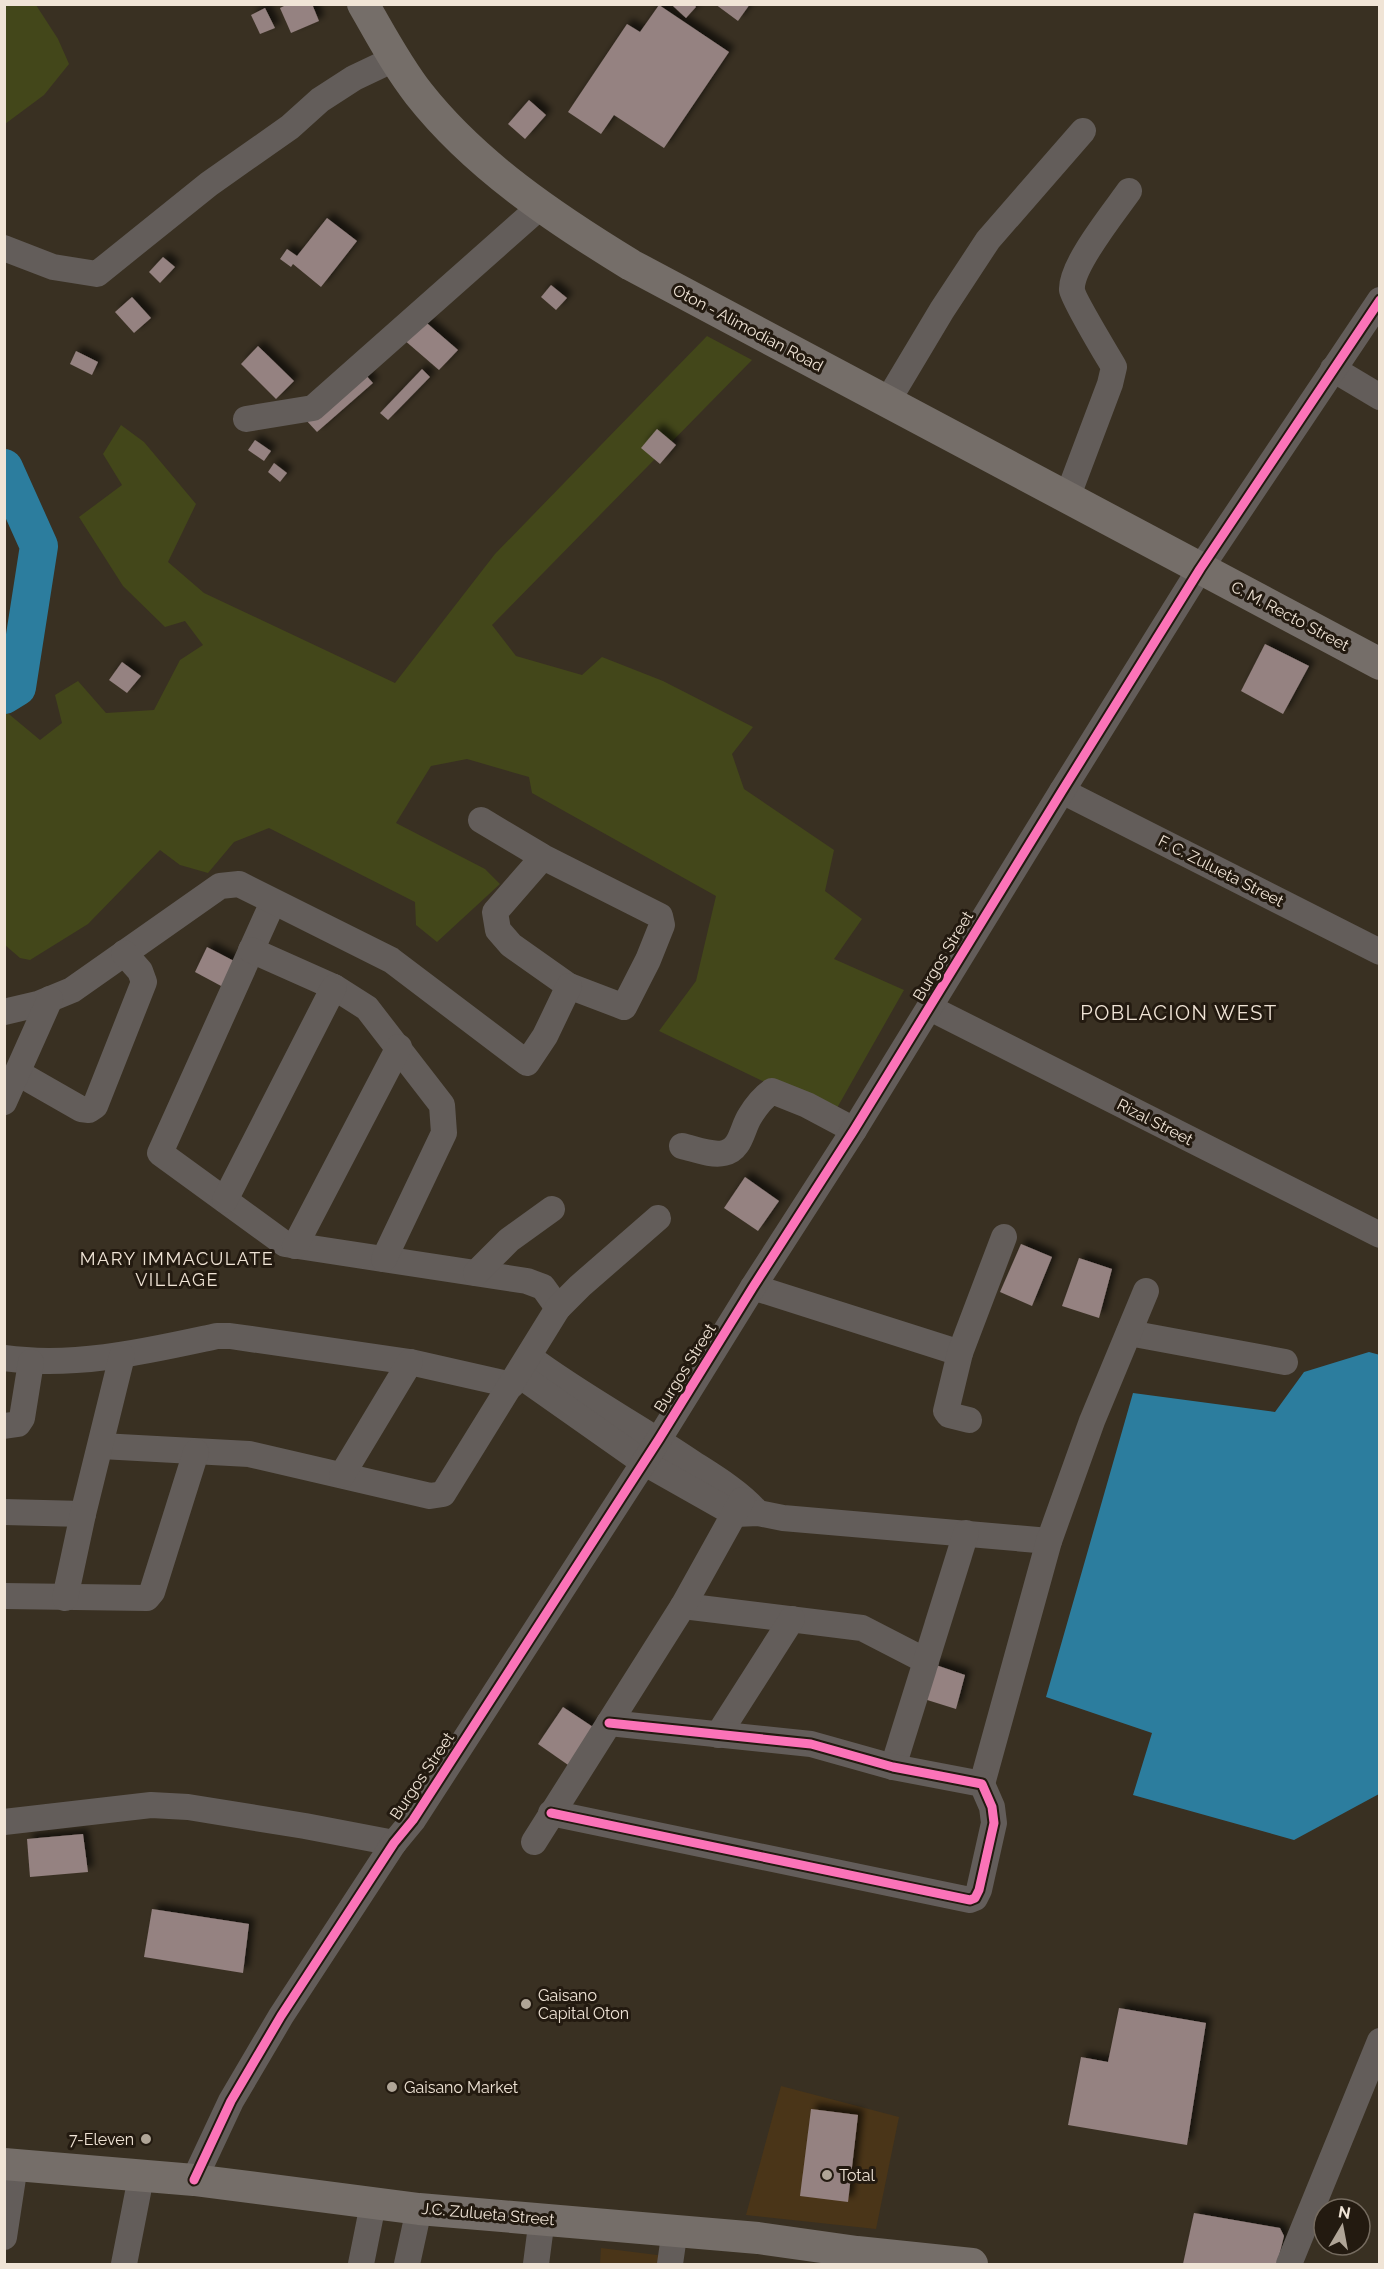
<svg xmlns="http://www.w3.org/2000/svg" width="1384" height="2269" font-family="Raleway,sans-serif">
<style>
.built{fill:#4a3518}
.green{fill:#43471a}
.water{fill:#2c7d9e}
.lines{fill:none;stroke-linecap:round;stroke-linejoin:round}
.river{stroke:#2c7d9e;stroke-width:38}
.building{fill:#958281;filter:url(#shadow)}
.minor{stroke:#635d5a;stroke-width:26}
.major{stroke:#756e69;stroke-width:32}
.cycleway-casing{stroke:#231a10;stroke-width:13}
.cycleway{stroke:#fb73b8;stroke-width:9}
.poi-dot{fill:#b0a597;stroke:#231a10;stroke-width:2}
.labels{text-anchor:middle;dominant-baseline:central;stroke-width:6;stroke-linejoin:round;paint-order:stroke}
.street-label{font-size:16px;fill:#f0e4d6;stroke:#231a10}
.poi-label{font-size:16px;fill:#f0e4d6;stroke:#231a10;text-anchor:start}
.neighbourhood-label{font-size:18px;letter-spacing:1.5px;fill:#f0e4d6;stroke:#231a10}
.quarter-label{font-size:20px;letter-spacing:1.5px;fill:#f0e4d6;stroke:#231a10}
</style>
<defs>
<filter id="shadow"><feDropShadow dx="5.5" dy="-5.5" stdDeviation="3" flood-color="#0009"/></filter>
</defs>
<rect width="100%" height="100%" fill="#393022"/>
<g class="built">
<polygon points="781,2086 899,2117 876,2229 746,2215"/>
<polygon points="601,2248 665,2256 663,2264 600,2264"/>
</g>
<g class="green">
<polygon points="5,4 36,5 58,39 69,64 44,95 5,124"/>
<polygon points="707,336 752,360 492,625 516,656 582,675 602,657 663,681 753,727 732,754 744,789 834,850 825,891 862,919 834,959 904,990 833,1115 659,1031 696,981 716,896 532,793 529,777 467,759 431,766 396,823 485,869 500,884 437,942 416,925 415,902 269,828 234,842 208,873 180,865 160,850 88,924 30,960 20,958 5,945 4,710 40,740 62,723 55,695 78,681 106,713 154,710 180,660 203,645 185,621 165,627 123,586 79,517 122,485 103,454 121,425 144,442 196,504 168,562 204,593 395,683 495,554"/>
</g>
<polygon class="water" points="1369,1352 1380,1355 1379,1794 1294,1840 1133,1795 1152,1733 1046,1697 1133,1393 1275,1412 1304,1372"/>
<g class="lines">
<polyline class="river" points="4,468 39,546 17,687 4,695"/>
</g>
<g class="building">
<polygon points="288,4 312,4 319,21 291,33 280,8"/>
<polygon points="674,4 694,4 696,7 686,18 673,6"/>
<polygon points="715,4 750,4 738,21"/>
<polygon points="659,5 729,52 664,148 614,115 601,134 568,112 627,24 640,32"/>
<polygon points="265,8 275,28 260,34 251,15"/>
<polygon points="529,100 546,115 525,139 508,124"/>
<polygon points="327,218 357,241 321,287 293,264 291,267 280,259 287,249 297,256"/>
<polygon points="163,257 175,267 160,283 149,272"/>
<polygon points="551,285 567,298 556,310 541,297"/>
<polygon points="132,297 151,318 134,333 115,312"/>
<polygon points="421,318 458,350 439,370 403,339"/>
<polygon points="258,346 294,381 276,399 241,364"/>
<polygon points="76,351 98,362 92,375 70,364"/>
<polygon points="422,369 430,377 388,420 380,413"/>
<polygon points="362,371 373,383 317,432 305,419"/>
<polygon points="657,429 676,445 660,464 641,448"/>
<polygon points="255,440 271,451 264,461 248,450"/>
<polygon points="274,463 287,473 280,482 268,472"/>
<polygon points="1265,644 1309,666 1283,714 1241,691"/>
<polygon points="122,662 141,676 127,693 109,680"/>
<polygon points="207,947 236,962 223,987 195,972"/>
<polygon points="745,1177 779,1201 758,1231 724,1208"/>
<polygon points="1021,1244 1052,1257 1032,1306 1000,1292"/>
<polygon points="1079,1258 1112,1269 1099,1318 1062,1306"/>
<polygon points="933,1664 965,1675 956,1709 924,1699"/>
<polygon points="563,1707 596,1729 571,1767 538,1744"/>
<polygon points="83,1834 88,1872 30,1877 27,1839"/>
<polygon points="152,1909 249,1924 243,1973 144,1957"/>
<polygon points="1119,2008 1206,2023 1187,2145 1068,2125 1081,2057 1108,2062"/>
<polygon points="811,2109 858,2115 848,2202 800,2196"/>
<polygon points="1194,2213 1280,2228 1284,2236 1277,2264 1183,2264"/>
</g>
<g class="lines">
<g class="minor">
<polyline points="4,248 53,267 97,274 209,184 290,127 320,100 354,78 394,59"/>
<polyline points="1333,369 1380,397"/>
<polyline points="887,402 942,310 988,240 1083,131"/>
<polyline points="246,419 313,408 541,206"/>
<path d="M1067,498L1110,384L1114,367C1107,355 1073,299 1072,290C1070,266 1115,211 1129,191"/>
<polyline points="1062,791 1380,952"/>
<polyline points="481,820 543,857 660,916 662,925 648,960 624,1007 569,986 511,945 498,930 495,912 543,857"/>
<polyline points="273,902 160,1153 285,1244 527,1281 543,1287 558,1308"/>
<polyline points="251,950 334,987 367,1008 442,1105 444,1133 384,1259"/>
<polyline points="930,1008 1380,1235"/>
<polyline points="4,1012 38,1004 72,990 220,886 239,884 391,960 527,1063 545,1036 569,986"/>
<polyline points="18,1073 81,1109 89,1110 95,1106 144,982 140,971 124,953"/>
<polyline points="4,1102 50,999"/>
<path d="M682,1146C695,1149 712,1156 724,1153C741,1150 742,1128 750,1116C756,1106 762,1098 772,1091L807,1105L854,1130"/>
<polyline points="225,1200 334,987"/>
<polyline points="295,1246 399,1047"/>
<polyline points="476,1273 509,1240 552,1209"/>
<polyline points="753,1287 960,1353"/>
<polyline points="1129,1333 1285,1362"/>
<path d="M529,1357C581,1396 640,1427 694,1464C716,1478 739,1492 756,1511"/>
<path d="M4,1358C76,1368 147,1351 217,1336H230L410,1362L512,1385"/>
<polyline points="518,1374 643,1462 735,1514 758,1513 783,1518 1049,1541"/>
<polyline points="969,1420 949,1415 946,1411 960,1353 1004,1237"/>
<polyline points="4,1426 18,1424 22,1418 31,1362"/>
<polyline points="101,1446 249,1454 430,1496 443,1494 558,1308 580,1286 658,1218"/>
<polyline points="342,1475 410,1362"/>
<polyline points="4,1512 83,1514"/>
<polyline points="4,1596 147,1598 152,1592 196,1452"/>
<polyline points="65,1598 83,1514 122,1356"/>
<polyline points="683,1606 862,1628 926,1661"/>
<polyline points="718,1735 792,1619"/>
<polyline points="893,1767 966,1533"/>
<polyline points="982,1784 1049,1541 1092,1421 1146,1291"/>
<polyline points="551,1813 970,1900 975,1898 979,1890 994,1823 992,1807 982,1784 893,1767 811,1744 609,1723"/>
<polyline points="4,1822 151,1805 188,1807 305,1826 394,1843"/>
<polyline points="534,1842 683,1606 742,1500"/>
<polyline points="194,2180 231,2101 281,2016 394,1843 413,1820 659,1439 753,1287 854,1130 1062,791 1200,569 1380,300"/>
<polyline points="4,2237 15,2165"/>
<polyline points="124,2264 141,2177"/>
<polyline points="361,2264 373,2204"/>
<polyline points="407,2264 419,2209"/>
<polyline points="536,2264 542,2218"/>
<polyline points="670,2264 675,2229"/>
<polyline points="1289,2264 1380,2041"/>
</g>
<g class="major">
<path d="M363,4C381,35 397,66 419,94C475,165 554,218 631,265L1380,664"/>
<polyline points="4,2164 194,2180 419,2209 758,2238 857,2252 972,2264"/>
</g>
<g class="cycleway-casing">
<g id="cycleway">
<polyline points="551,1813 970,1900 975,1898 979,1890 994,1823 992,1807 982,1784 893,1767 811,1744 609,1723"/>
<polyline points="194,2180 231,2101 281,2016 394,1843 413,1820 659,1439 753,1287 854,1130 1062,791 1200,569 1380,300"/>
</g>
</g>
<use href="#cycleway" class="cycleway"/>
</g>
<g class="poi-dot">
<circle cx="526" cy="2004" r="6"/>
<circle cx="392" cy="2087" r="6"/>
<circle cx="146" cy="2139" r="6"/>
<circle cx="827" cy="2175" r="6"/>
</g>
<g class="labels">
<g class="street-label">
<text transform="translate(748 328) rotate(28)">Oton - Alimodian Road</text>
<text transform="translate(1290 616) rotate(28)">C. M. Recto Street</text>
<text transform="translate(1221 871) rotate(27)">F. C. Zulueta Street</text>
<text transform="translate(943 956) rotate(-59)">Burgos Street</text>
<text transform="translate(1155 1122) rotate(27)">Rizal Street</text>
<text transform="translate(685 1368) rotate(-58)">Burgos Street</text>
<text transform="translate(422 1776) rotate(-56)">Burgos Street</text>
<text transform="translate(488 2214) rotate(5)">J.C. Zulueta Street</text>
</g>
<g class="poi-label">
<text x="538" y="1995">Gaisano<tspan x="538" dy="18">Capital Oton</tspan></text>
<text x="404" y="2087">Gaisano Market</text>
<text x="134" y="2139" text-anchor="end">7-Eleven</text>
<text x="839" y="2175">Total</text>
</g>
<g class="neighbourhood-label">
<text x="177" y="1258">MARY IMMACULATE<tspan x="177" dy="21">VILLAGE</tspan></text>
</g>
<g class="quarter-label">
<text x="1179" y="1013">POBLACION WEST</text>
</g>
</g>
<rect width="1384" height="2269" fill="none" stroke="#f0e4d6" stroke-width="12"/>
<g transform="translate(1342 2227) rotate(10)"><circle r="28" fill="#231a10" stroke="#756b5f" stroke-width="1.5"/>
<path d="M0-4.5L10 22L0 15L-10 22Z" fill="#b0a597"/>
<text y="-9" font-size="16" font-weight="bold" text-anchor="middle" fill="#f0e4d6">N</text>
</g>
</svg>
